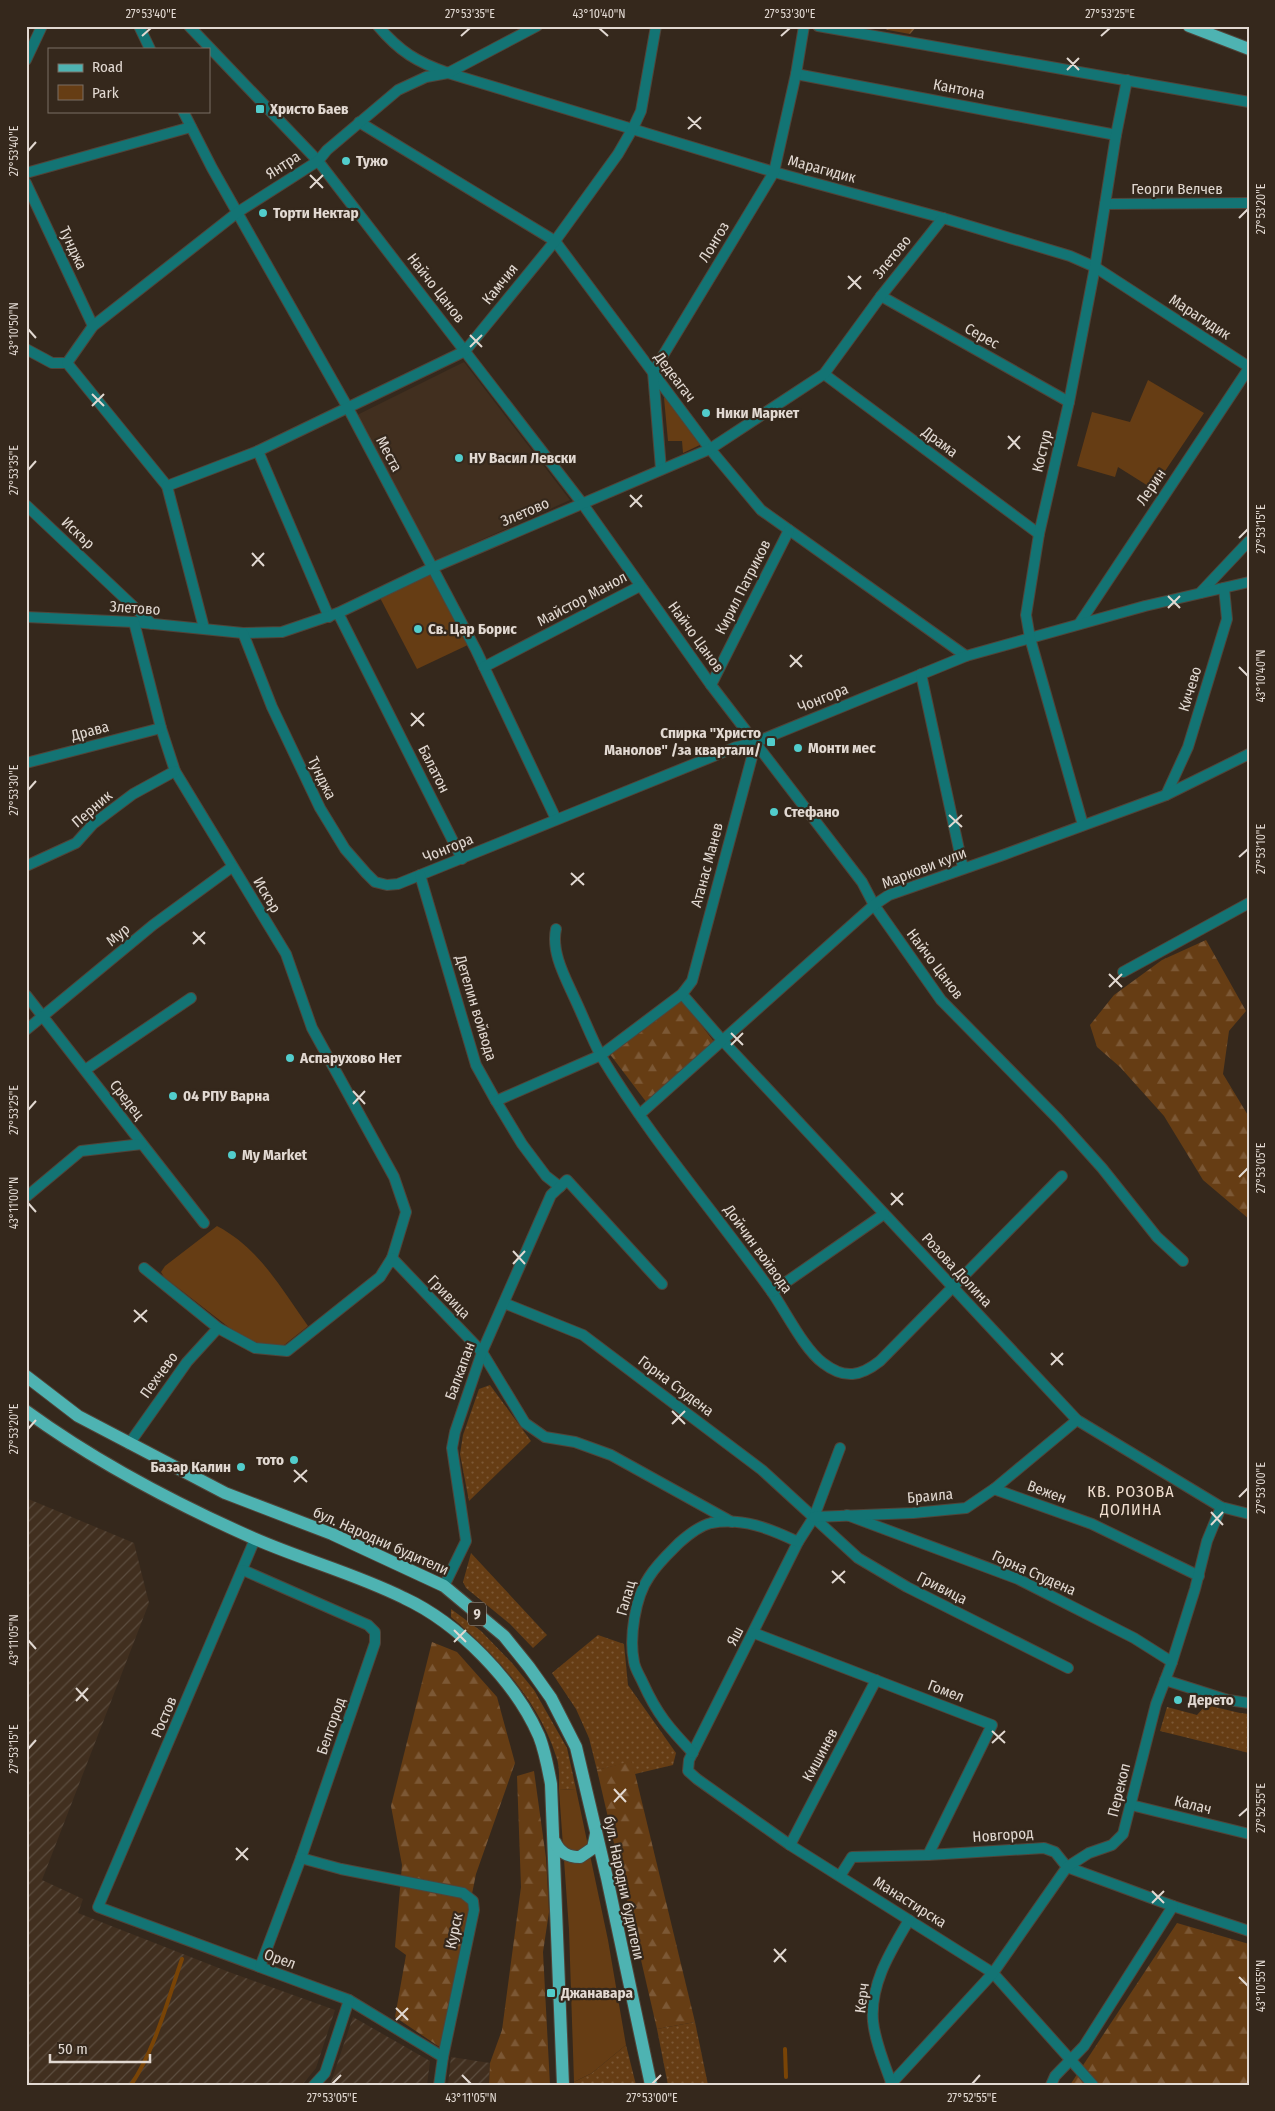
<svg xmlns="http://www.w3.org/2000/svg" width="1275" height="2111" font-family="'Fira Sans Condensed',sans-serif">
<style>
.built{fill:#412f1f}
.industrial{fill:url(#industrial-furrows)}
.grass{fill:url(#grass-dots)}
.forest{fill:url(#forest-firs)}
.green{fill:#663d14}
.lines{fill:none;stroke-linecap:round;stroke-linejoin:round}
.stream{stroke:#794406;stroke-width:4}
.minor-casing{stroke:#514439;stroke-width:12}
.primary-casing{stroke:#514439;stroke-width:14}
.minor{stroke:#137474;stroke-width:10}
.primary{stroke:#4eb3b2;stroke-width:12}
.ticks{fill:none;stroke:#e2d9d2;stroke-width:2}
.poi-dot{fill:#52cdcc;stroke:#35281c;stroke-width:2}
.labels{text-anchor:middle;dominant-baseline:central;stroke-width:4.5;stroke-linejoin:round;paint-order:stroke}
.shield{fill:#35281c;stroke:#aea49b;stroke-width:1}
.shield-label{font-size:14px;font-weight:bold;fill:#e2d9d2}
.street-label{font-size:15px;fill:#e2d9d2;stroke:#35281c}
.poi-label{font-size:15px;font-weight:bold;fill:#e2d9d2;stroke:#35281c;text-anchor:start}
.neighbourhood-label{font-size:16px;letter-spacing:1px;fill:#efddce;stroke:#35281c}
.neatline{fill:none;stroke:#e2d9d2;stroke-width:2}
.ticks-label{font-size:12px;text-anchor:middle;fill:#e2d9d2}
</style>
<defs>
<pattern id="industrial-furrows" width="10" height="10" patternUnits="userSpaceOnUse" patternTransform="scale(1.25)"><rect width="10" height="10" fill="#412f1f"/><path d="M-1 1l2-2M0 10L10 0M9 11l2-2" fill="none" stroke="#5c4d3f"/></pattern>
<pattern id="grass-dots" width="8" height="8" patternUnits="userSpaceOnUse" patternTransform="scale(1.25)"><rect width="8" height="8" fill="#663d14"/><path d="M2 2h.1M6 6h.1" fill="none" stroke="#7c5835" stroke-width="1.8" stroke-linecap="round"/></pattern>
<pattern id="forest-firs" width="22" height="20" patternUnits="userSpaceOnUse" patternTransform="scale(1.25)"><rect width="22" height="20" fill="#663d14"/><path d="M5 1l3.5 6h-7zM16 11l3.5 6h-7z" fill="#7c5835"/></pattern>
</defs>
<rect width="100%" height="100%" fill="#35281c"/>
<polygon class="built" points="464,362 570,500 434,561 357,415"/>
<g class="industrial">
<polygon points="26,1498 134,1543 149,1603 42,1880 83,1899 78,1913 229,1972 335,2010 316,2068 302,2085 26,2085"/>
<polygon points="353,2017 430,2061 427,2085 330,2085"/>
<polygon points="451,2057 490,2063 489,2085 448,2085"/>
</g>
<g class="grass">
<polygon points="490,1385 531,1441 469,1501 460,1454 463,1435 479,1389"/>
<polygon points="471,1553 547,1635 533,1648 510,1624 466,1588 463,1582"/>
<path d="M451,1609L481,1631L512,1663L534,1690L567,1748L576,1789L559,1790C559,1780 560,1766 556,1756C539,1701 494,1653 451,1617Z"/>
<polygon points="598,1635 624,1644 628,1685 676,1753 673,1765 635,1774 631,1762 597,1770 589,1738 576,1709 552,1673"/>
<polygon points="1206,1705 1240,1713 1249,1714 1249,1753 1160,1731 1167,1707 1197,1715"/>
<polygon points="695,2022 708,2085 668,2085 657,2029"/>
<polygon points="626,2045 636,2085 574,2085 574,2082 592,2073"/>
</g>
<g class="forest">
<polygon points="878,26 917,26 910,34 888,30"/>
<polygon points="1206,940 1246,1011 1229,1031 1223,1074 1249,1117 1249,1219 1203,1180 1164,1116 1120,1067 1097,1047 1090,1025 1114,995 1162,960"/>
<polygon points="682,1000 715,1043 647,1103 609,1053"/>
<polygon points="432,1642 457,1652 497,1697 515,1763 476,1874 441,2048 395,2017 406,1955 395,1947 402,1865 391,1806"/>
<polygon points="632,1761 695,2022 657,2029 597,1770"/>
<polygon points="534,1771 546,1858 549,1912 543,1952 550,2085 489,2085 490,2063 502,2030 521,1887 517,1776"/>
<polygon points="1177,1923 1249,1944 1249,2085 1070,2085"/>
</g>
<g class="green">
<polygon points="1148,380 1204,413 1153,489 1118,467 1115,477 1077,466 1092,412 1130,422"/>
<polygon points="670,397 702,444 683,453 682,441 668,441 664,398"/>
<polygon points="432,568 472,643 417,669 378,594"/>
<path d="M217,1226C259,1248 281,1288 308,1326L283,1346L258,1343L240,1336L164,1277L161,1272L165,1266Z"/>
<polygon points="576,1789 608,1940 626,2045 592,2073 574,2082 569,1930 559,1790"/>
</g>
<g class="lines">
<g class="stream">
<polyline points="785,2049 786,2077"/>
<path d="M131,2085C155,2050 168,1999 182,1959"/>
</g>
<g class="minor-casing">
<g id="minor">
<polyline points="139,26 150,49"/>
<polyline points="189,26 318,161 582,503 711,685 862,882 874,905 941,1000 1058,1119 1102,1168 1157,1237 1183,1261"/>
<path d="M378,26C400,52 417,62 448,73L774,172L943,218L1070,256L1095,267L1249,367"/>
<polyline points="818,26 1249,102"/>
<polyline points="26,60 42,26"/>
<polyline points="796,74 1116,135"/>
<polyline points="183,111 212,168 348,408 476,650 556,819"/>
<polyline points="359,122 555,241 710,449 761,510 966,656"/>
<polyline points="26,173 191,127"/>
<polyline points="26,183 93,326"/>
<polyline points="1105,204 1249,203"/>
<polyline points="881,296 1069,402"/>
<polyline points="26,349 52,363 67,363"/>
<polyline points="67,363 93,326 238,212 318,161 327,150 398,90 426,77 448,73 537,26"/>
<polyline points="67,363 167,486 204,628"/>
<polyline points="824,374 1039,534"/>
<polyline points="258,451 329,617"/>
<polyline points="661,469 653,372 774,172 796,74 804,26"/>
<polyline points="167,486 258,451 465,351 555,241 618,154 633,128 641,111 656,26"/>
<polyline points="26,505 152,624"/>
<polyline points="1200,593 1249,541"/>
<polyline points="338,613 462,859"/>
<polyline points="26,617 134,622 243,633 282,632 338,613 432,568 710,449 824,374 881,296 943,218"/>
<polyline points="134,622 161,728 175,771 286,954 312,1028 394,1177 406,1212 392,1258"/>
<polyline points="1079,624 1249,368"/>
<path d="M243,633L272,707L320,808L345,849L366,873L375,882L387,885L398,884C511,839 623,792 736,747L756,742L966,656L1145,606L1249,582"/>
<polyline points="484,667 640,586"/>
<polyline points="921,674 963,868"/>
<polyline points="711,685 789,530"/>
<polyline points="26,763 161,728"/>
<polyline points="1166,795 1188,747 1227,619 1224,588"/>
<polyline points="1083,825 1030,638 1026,615 1039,534 1069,402 1095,267 1116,135 1127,80"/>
<polyline points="26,866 76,843 93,824 133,794 175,771"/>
<polyline points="420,875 476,1065 496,1101 522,1144 546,1176 560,1187"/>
<path d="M556,929C551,952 565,977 574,997C583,1016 591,1037 601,1056C651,1139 716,1214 772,1292C786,1312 804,1349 823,1363C845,1380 861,1376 880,1361L1062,1176"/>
<polyline points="1123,972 1249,903"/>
<polyline points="682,994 722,1040 1077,1420 1221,1507 1249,1514"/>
<polyline points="26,995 204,1223"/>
<polyline points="26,1030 153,925 232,867"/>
<polyline points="85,1070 191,998"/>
<polyline points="496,1101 601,1055 682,994 692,981 756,742"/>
<polyline points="640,1114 874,905 889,895 1003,855 1166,795 1249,754"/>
<polyline points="26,1197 81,1151 142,1144"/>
<polyline points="144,1268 218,1328 255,1348 287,1351 380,1277 392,1258 482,1352 525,1423 545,1437 575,1442 611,1455 732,1522"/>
<polyline points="772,1292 884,1214"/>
<polyline points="504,1303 583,1335 762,1470 858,1558 907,1587 1068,1668"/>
<polyline points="129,1444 187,1362 218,1328"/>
<polyline points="840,1448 814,1517 798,1542 689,1760 688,1771 697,1779 790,1845 993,1973 1093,2085"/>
<polyline points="994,1489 1092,1524 1199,1576"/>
<polyline points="847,1515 1018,1579 1134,1638 1172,1662"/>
<polyline points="814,1517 913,1513 966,1508 994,1489 1077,1420"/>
<polyline points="255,1539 98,1907 349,2000 443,2057"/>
<polyline points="243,1570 368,1625 375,1632 375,1643 301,1858 260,1967"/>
<polyline points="444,1586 466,1541 452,1448 455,1432 482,1352 551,1195 567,1180 662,1284"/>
<polyline points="754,1633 992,1725 928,1855"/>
<polyline points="1165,1680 1228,1700 1249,1703"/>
<path d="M693,1753C669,1728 657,1714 643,1683C640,1676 635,1669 634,1662C629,1638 635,1597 649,1577C657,1564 668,1554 679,1543C688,1535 699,1526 711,1523C742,1517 771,1529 798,1542"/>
<polyline points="1131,1805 1249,1834"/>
<polyline points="790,1845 876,1680"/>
<polyline points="301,1858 341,1869 463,1893 473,1901 474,1910 443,2057 439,2085"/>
<polyline points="840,1876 852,1857 928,1855 1044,1848 1055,1852 1067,1867 1173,1906 1249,1931"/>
<polyline points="314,2085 325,2073 349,2000"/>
<polyline points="890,2085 993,1973 1067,1867 1089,1853 1112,1845 1123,1834 1156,1704 1172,1662 1195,1589 1207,1541 1221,1507"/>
<path d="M892,2085C885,2065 875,2042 873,2021C870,1983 891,1951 909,1920"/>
<polyline points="1051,2085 1055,2076 1084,2046 1173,1906"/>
</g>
</g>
<g class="primary-casing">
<g id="primary">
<polyline points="1189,26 1249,49"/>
<polyline points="26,1376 78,1416 225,1493 332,1534 444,1586 504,1636 529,1667 551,1698 576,1747 607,1878 651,2085"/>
<path d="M26,1411C96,1462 174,1503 253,1538C303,1560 356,1574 404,1598C458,1623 515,1681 539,1736C545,1751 548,1768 551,1784L563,2085"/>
<path d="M555,1842C560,1853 568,1857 580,1857L593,1848L596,1834"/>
</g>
</g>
<use href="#minor" class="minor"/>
<use href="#primary" class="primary"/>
</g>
<path class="ticks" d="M599,28L608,36M142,36L151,28M461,36L470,28M781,36L790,28M1101,36L1110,28M1067,58L1079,70M1067,70L1079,58M688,117L701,129M688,129L701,117M28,151L36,142M310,175L323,188M310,188L323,175M1239,218L1248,209M848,276L861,289M848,289L861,276M28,329L36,338M470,335L482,347M470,347L482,335M92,394L104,406M92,406L104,394M1008,436L1020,449M1008,449L1020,436M28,470L36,461M630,495L642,507M630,507L642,495M1239,538L1248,529M252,553L264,566M252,566L264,553M1168,596L1180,608M1168,608L1180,596M790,655L802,667M790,667L802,655M1239,667L1248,676M411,713L424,726M411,726L424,713M28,790L36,781M949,815L962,827M949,827L962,815M1239,857L1248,849M571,873L584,885M571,885L584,873M193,932L205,944M193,944L205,932M1109,974L1122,987M1109,987L1122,974M731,1033L743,1045M731,1045L743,1033M353,1091L365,1104M353,1104L365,1091M28,1110L36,1101M1239,1177L1248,1168M891,1193L903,1205M28,1203L36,1212M891,1205L903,1193M513,1251L525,1264M513,1264L525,1251M134,1310L147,1322M134,1322L147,1310M1051,1353L1063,1365M1051,1365L1063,1353M672,1411L685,1424M672,1424L685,1411M28,1429L36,1420M294,1470L307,1482M294,1482L307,1470M1239,1497L1248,1488M1211,1512L1223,1525M1211,1525L1223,1512M832,1571L845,1583M832,1583L845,1571M454,1630L466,1642M28,1640L36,1649M454,1642L466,1630M76,1688L88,1701M76,1701L88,1688M992,1731L1005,1743M992,1743L1005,1731M28,1749L36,1740M614,1789L626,1802M614,1802L626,1789M1239,1816L1248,1808M236,1848L248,1860M236,1860L248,1848M1152,1891L1164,1903M1152,1903L1164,1891M774,1949L786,1962M774,1962L786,1949M1239,1977L1248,1986M396,2008L408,2020M396,2020L408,2008M462,2075L471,2084M332,2084L341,2075M652,2084L661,2075M972,2084L980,2075"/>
<g class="poi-dot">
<rect x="255" y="104" width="10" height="10" rx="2.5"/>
<circle cx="346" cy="161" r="5"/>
<circle cx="263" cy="213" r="5"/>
<circle cx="706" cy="413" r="5"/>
<circle cx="459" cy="458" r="5"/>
<circle cx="418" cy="629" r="5"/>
<rect x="766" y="737" width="10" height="10" rx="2.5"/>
<circle cx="798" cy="748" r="5"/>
<circle cx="774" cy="812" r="5"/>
<circle cx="290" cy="1058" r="5"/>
<circle cx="173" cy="1096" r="5"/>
<circle cx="232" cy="1155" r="5"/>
<circle cx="294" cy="1460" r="5"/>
<circle cx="241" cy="1467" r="5"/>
<circle cx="1178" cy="1700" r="5"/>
<rect x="546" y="1988" width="10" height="10" rx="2.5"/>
</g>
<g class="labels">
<rect class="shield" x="468" y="1602.5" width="18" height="23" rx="4"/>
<g class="shield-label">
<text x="477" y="1614">9</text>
</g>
<g class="street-label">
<text transform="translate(959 89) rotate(11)">Кантона</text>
<text transform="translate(283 165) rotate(-33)">Янтра</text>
<text transform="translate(822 169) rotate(15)">Марагидик</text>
<text x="1177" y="189">Георги Велчев</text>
<text transform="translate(714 242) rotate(-59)">Лонгоз</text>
<text transform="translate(73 248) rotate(65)">Тунджа</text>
<text transform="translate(892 257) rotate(-51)">Злетово</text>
<text transform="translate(500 284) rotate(-51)">Камчия</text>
<text transform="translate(436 288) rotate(52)">Найчо Цанов</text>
<text transform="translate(1200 317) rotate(33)">Марагидик</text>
<text transform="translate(982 336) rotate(29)">Серес</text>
<text transform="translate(675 377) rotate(53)">Дедеагач</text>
<text transform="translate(940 442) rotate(37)">Драма</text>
<text transform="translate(1042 451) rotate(-77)">Костур</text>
<text transform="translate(389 454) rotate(62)">Места</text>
<text transform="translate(1151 487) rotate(-56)">Лерин</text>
<text transform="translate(525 512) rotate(-23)">Злетово</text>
<text transform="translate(78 533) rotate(43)">Искър</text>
<text transform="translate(743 587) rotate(-63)">Кирил Патриков</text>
<text transform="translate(582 599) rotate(-28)">Майстор Манол</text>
<text transform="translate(135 608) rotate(4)">Злетово</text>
<text transform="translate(696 637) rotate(54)">Найчо Цанов</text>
<text transform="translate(1190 689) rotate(-73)">Кичево</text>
<text transform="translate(823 698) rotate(-22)">Чонгора</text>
<text transform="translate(90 731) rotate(-15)">Драва</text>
<text transform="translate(434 769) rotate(63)">Балатон</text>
<text transform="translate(322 778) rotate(64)">Тунджа</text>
<text transform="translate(92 809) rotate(-41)">Перник</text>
<text transform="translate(448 848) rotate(-22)">Чонгора</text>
<text transform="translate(707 865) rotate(-75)">Атанас Манев</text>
<text transform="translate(924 868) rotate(-21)">Маркови кули</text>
<text transform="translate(267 895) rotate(59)">Искър</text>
<text transform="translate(118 935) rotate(-40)">Мур</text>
<text transform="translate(935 964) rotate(53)">Найчо Цанов</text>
<text transform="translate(476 1008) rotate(73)">Детелин войвода</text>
<text transform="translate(127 1100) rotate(52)">Средец</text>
<text transform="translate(758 1249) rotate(54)">Дойчин войвода</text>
<text transform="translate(957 1270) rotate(47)">Розова Долина</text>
<text transform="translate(449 1297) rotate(46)">Гривица</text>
<text transform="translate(460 1371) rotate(-70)">Балкапан</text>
<text transform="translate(159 1375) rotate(-54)">Пехчево</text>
<text transform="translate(676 1386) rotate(37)">Горна Студена</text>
<text transform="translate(1047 1492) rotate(20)">Вежен</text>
<text transform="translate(930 1496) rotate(-5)">Браила</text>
<text transform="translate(381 1541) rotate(24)">бул. Народни будители</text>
<text transform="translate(1034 1573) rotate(24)">Горна Студена</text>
<text transform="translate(942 1588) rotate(27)">Гривица</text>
<text transform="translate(626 1598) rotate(-74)">Галац</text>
<text transform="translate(735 1636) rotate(-63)">Яш</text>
<text transform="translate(946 1691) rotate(21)">Гомел</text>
<text transform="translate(164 1717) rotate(-67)">Ростов</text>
<text transform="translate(331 1726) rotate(-71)">Белгород</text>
<text transform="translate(820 1755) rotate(-62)">Кишинев</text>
<text transform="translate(1119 1790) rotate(-76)">Перекоп</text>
<text transform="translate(1193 1805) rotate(14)">Калач</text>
<text transform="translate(1003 1835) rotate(-4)">Новгород</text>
<text transform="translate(624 1888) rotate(78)">бул. Народни будители</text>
<text transform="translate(910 1902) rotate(32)">Манастирска</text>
<text transform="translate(454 1931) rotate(-78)">Курск</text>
<text transform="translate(280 1959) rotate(20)">Орел</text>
<text transform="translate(862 1998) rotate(-83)">Керч</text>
</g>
<g class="poi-label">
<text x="270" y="109">Христо Баев</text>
<text x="356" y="161">Тужо</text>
<text x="273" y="213">Торти Нектар</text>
<text x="716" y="413">Ники Маркет</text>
<text x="469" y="458">НУ Васил Левски</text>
<text x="428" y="629">Св. Цар Борис</text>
<text x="761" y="733" text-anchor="end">Спирка "Христо<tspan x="761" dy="17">Манолов" /за квартали/</tspan></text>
<text x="808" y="748">Монти мес</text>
<text x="784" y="812">Стефано</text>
<text x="300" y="1058">Аспарухово Нет</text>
<text x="183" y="1096">04 РПУ Варна</text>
<text x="242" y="1155">My Market</text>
<text x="284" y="1460" text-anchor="end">тото</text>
<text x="231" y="1467" text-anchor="end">Базар Калин</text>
<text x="1188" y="1700">Дерето</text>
<text x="561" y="1993">Джанавара</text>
</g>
<g class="neighbourhood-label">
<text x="1131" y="1491">КВ. РОЗОВА<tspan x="1131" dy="18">ДОЛИНА</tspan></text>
</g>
</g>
<rect width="1275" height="2111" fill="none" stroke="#35281c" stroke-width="55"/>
<rect x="48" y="48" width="162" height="65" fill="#35281c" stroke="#7a6f65"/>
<rect x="58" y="64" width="25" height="8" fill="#4eb3b2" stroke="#7a6f65"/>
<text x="92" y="72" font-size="15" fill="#e2d9d2">Road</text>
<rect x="58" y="85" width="25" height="15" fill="#663d14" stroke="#7a6f65"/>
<text x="92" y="98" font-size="15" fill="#e2d9d2">Park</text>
<path d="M50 2054v8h100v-8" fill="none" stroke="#e2d9d2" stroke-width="2.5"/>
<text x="58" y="2054" font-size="15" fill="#e2d9d2" stroke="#35281c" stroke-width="4" paint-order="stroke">50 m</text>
<rect x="28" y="28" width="1220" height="2056" class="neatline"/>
<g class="ticks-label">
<text x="151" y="18">27°53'40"E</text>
<text x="470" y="18">27°53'35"E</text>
<text x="599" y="18">43°10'40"N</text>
<text x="790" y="18">27°53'30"E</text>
<text x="1110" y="18">27°53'25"E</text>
<text transform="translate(14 151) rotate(-90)" y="4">27°53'40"E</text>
<text transform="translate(1261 209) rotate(-90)" y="4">27°53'20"E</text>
<text transform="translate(14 329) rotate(-90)" y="4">43°10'50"N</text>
<text transform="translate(14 470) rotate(-90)" y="4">27°53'35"E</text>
<text transform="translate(1261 529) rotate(-90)" y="4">27°53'15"E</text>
<text transform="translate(1261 676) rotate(-90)" y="4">43°10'40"N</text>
<text transform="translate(14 790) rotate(-90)" y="4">27°53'30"E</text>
<text transform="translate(1261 849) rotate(-90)" y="4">27°53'10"E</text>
<text transform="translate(14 1110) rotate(-90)" y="4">27°53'25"E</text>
<text transform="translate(1261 1168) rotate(-90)" y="4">27°53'05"E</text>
<text transform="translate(14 1203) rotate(-90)" y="4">43°11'00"N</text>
<text transform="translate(14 1429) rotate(-90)" y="4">27°53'20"E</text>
<text transform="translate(1261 1488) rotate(-90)" y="4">27°53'00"E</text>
<text transform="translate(14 1640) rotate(-90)" y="4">43°11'05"N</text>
<text transform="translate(14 1749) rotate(-90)" y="4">27°53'15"E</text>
<text transform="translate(1261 1808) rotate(-90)" y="4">27°52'55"E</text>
<text transform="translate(1261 1986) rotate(-90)" y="4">43°10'55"N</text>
<text x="332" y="2102">27°53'05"E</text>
<text x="471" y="2102">43°11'05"N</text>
<text x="652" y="2102">27°53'00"E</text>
<text x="972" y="2102">27°52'55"E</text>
</g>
</svg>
